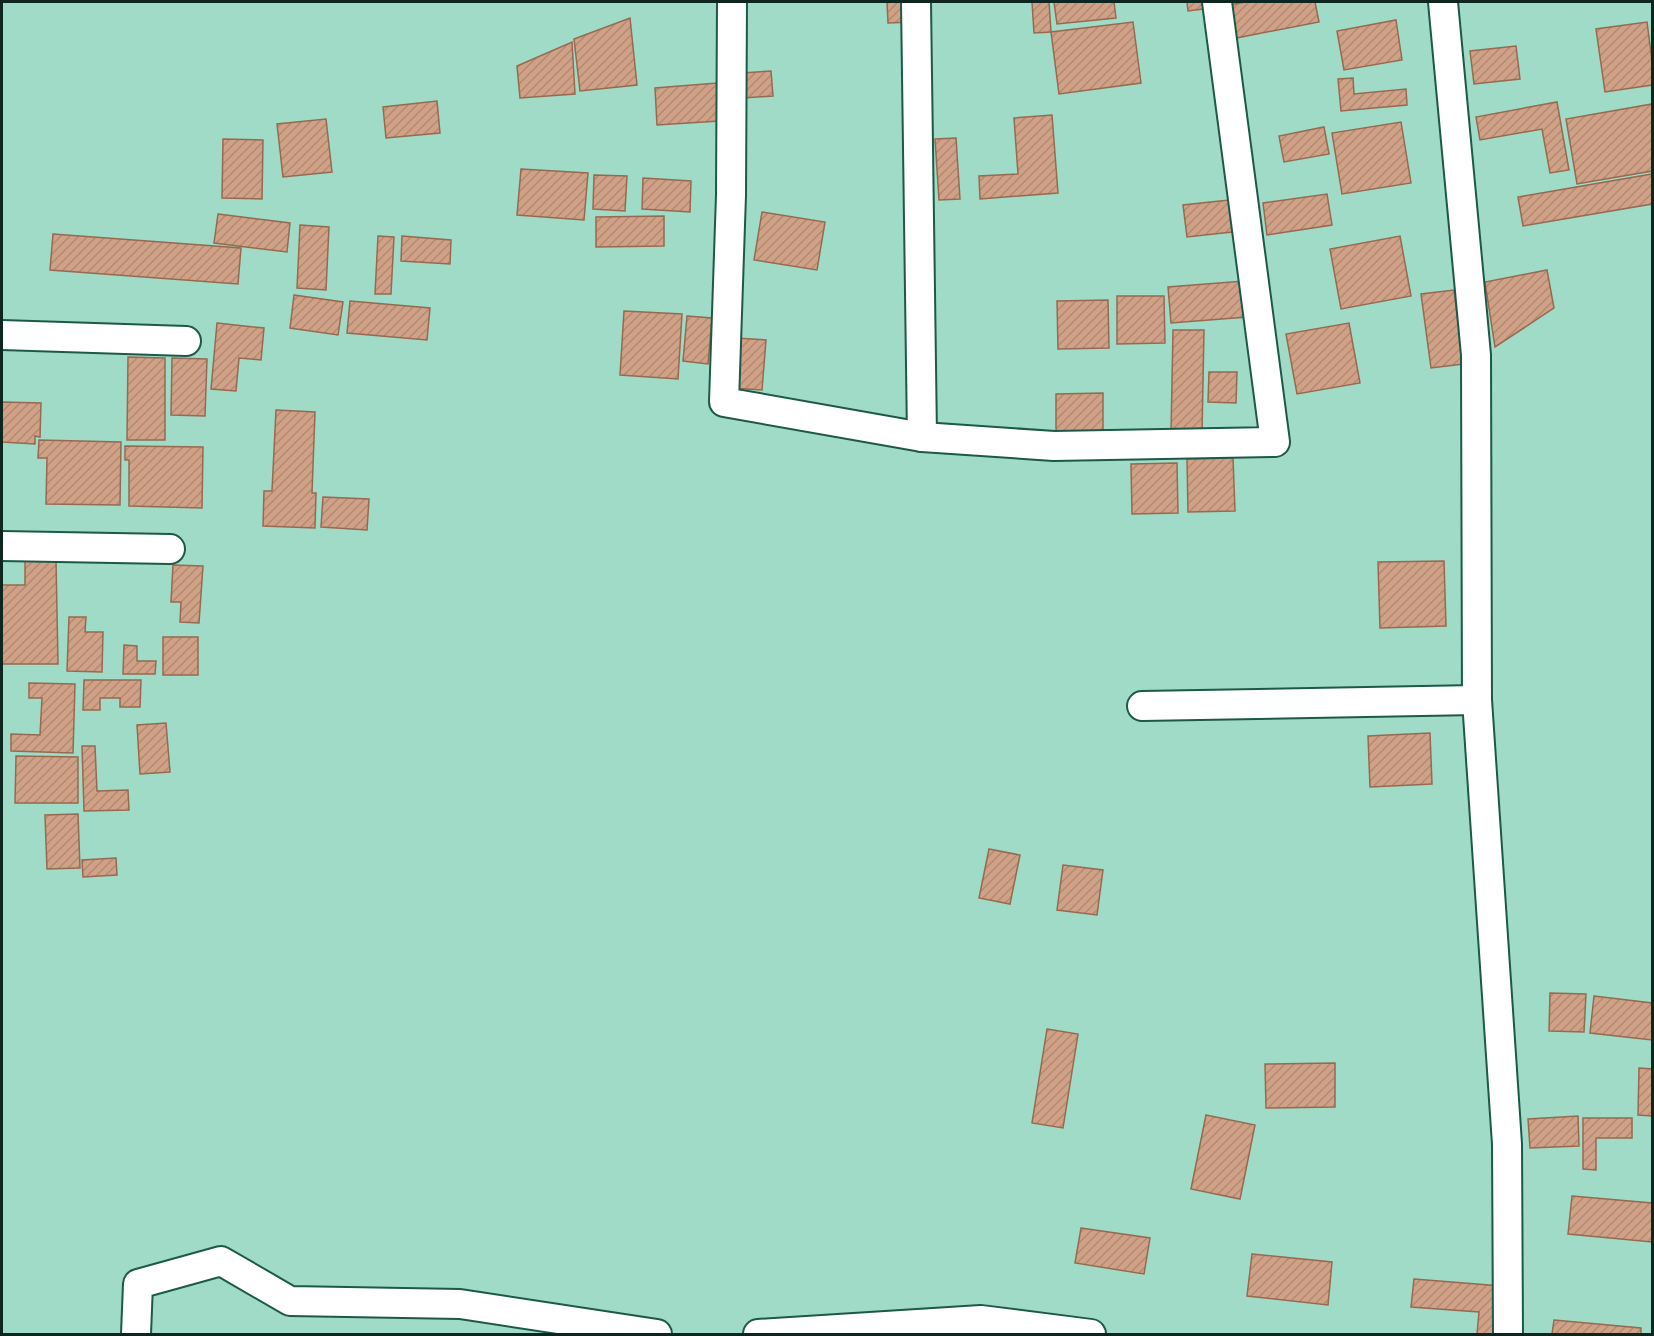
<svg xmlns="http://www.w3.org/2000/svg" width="1654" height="1336" font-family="'IBM Plex Sans',sans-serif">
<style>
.building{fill:url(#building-hatch);stroke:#966a50;stroke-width:1.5}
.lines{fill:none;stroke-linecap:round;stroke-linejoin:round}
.minor-casing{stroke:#1c5948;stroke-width:32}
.minor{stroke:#fff;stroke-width:28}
</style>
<defs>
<pattern id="building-hatch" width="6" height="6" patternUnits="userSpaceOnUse" patternTransform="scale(1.5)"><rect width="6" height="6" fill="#d0a186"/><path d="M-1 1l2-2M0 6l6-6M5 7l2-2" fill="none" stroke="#b18a73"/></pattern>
</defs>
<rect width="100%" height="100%" fill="#9fdbc7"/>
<g class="building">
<polygon points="887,2 910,2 912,22 888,23"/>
<polygon points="1032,2 1049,2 1051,32 1034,33"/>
<polygon points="1054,2 1114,2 1116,18 1057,24"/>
<polygon points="1187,2 1211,2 1211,8 1188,11"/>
<polygon points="1245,2 1315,2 1319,22 1236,38 1229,5"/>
<polygon points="630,18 637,85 580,91 574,39"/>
<polygon points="1396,20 1402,60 1344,70 1337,31"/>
<polygon points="1133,22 1141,83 1059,94 1051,32"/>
<polygon points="1647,22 1652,61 1652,85 1605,92 1596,29"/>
<polygon points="572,42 575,94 520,98 517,66"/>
<polygon points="1516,46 1520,79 1474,84 1470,51"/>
<polygon points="771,71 773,96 744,98 742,73"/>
<polygon points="1353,78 1354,94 1406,89 1407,105 1341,111 1338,79"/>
<polygon points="717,83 719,121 657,125 655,88"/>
<polygon points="437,101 440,133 386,138 383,107"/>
<polygon points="1557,102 1569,170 1550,173 1542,129 1480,140 1476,117"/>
<polygon points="1652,104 1652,171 1577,184 1566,119"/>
<polygon points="1052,115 1058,193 980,199 979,176 1018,174 1014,118"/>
<polygon points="326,119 332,172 283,177 277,124"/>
<polygon points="1401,122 1411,183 1342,194 1332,133"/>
<polygon points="1324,127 1329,154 1284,162 1279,136"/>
<polygon points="956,138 960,199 939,200 935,139"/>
<polygon points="223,139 263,140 262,199 222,198"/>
<polygon points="521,169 588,173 584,220 517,215"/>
<polygon points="1652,174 1652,204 1523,226 1518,197"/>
<polygon points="594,175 627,176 625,211 593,209"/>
<polygon points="643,178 691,181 690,212 642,209"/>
<polygon points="1327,194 1332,225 1267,235 1263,203"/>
<polygon points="1238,199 1241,231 1187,237 1183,205"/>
<polygon points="762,212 825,222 817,270 754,260"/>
<polygon points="218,214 290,223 287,252 214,243"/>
<polygon points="664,216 664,246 596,247 596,217"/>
<polygon points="300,225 329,227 326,290 297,288"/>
<polygon points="53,234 241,248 238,284 50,270"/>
<polygon points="378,236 394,237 391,294 375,294"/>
<polygon points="402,236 451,240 450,264 401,261"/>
<polygon points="1400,236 1411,296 1341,309 1330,249"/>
<polygon points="1547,270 1554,308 1495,347 1485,282"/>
<polygon points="1244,281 1247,317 1171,323 1168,287"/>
<polygon points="1454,290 1463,364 1431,368 1421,294"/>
<polygon points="294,295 343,302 338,335 290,328"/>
<polygon points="1117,296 1164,296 1165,343 1117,344"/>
<polygon points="1108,300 1109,348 1058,349 1057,301"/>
<polygon points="350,301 430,308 427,340 347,333"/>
<polygon points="624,311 682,314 678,379 620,375"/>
<polygon points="687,316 712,318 708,364 683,361"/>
<polygon points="217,323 264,328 261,360 239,358 236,391 211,389"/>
<polygon points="1349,323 1360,383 1297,394 1286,334"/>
<polygon points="1173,330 1204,330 1202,434 1171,433"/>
<polygon points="736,338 766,340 762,390 732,388"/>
<polygon points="128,357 165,358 165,440 127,440"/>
<polygon points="172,358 207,359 205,416 171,415"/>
<polygon points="1209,372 1237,372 1236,403 1208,402"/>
<polygon points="1103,393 1103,435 1056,435 1056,394"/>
<polygon points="2,402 41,403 40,437 35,436 35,444 2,442"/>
<polygon points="276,410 315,412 312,493 316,493 315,528 263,526 264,491 272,491"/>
<polygon points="39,440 121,442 120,505 46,504 47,458 38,458"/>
<polygon points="125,446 203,447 202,508 129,506 129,460 125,460"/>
<polygon points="1233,458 1235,511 1188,512 1187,459"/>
<polygon points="1177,463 1178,513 1132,514 1131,464"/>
<polygon points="323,497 369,499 367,530 321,527"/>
<polygon points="56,560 58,664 2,664 2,585 25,585 25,561"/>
<polygon points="1444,561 1446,626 1380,628 1378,562"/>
<polygon points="173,565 203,566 199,623 180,622 181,602 171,602"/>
<polygon points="69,617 86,617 85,632 103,632 102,672 67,671"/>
<rect x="163" y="637" width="35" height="38"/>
<polygon points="124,645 137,646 137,661 156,661 155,674 123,674"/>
<polygon points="84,680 141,680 140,707 120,707 120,698 100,698 100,710 83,710"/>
<polygon points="29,683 75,684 73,753 11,751 11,734 40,735 42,698 29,698"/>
<polygon points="166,723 170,772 140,774 137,725"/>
<polygon points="1430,733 1432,784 1370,787 1368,736"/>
<polygon points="82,746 95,746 97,791 128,790 129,810 84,811"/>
<polygon points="16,756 78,757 78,803 15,803"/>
<polygon points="78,814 80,868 47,869 45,815"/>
<polygon points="989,849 1020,855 1010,904 979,898"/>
<polygon points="116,858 117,875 83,877 82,860"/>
<polygon points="1063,865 1103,870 1097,915 1057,910"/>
<polygon points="1550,993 1586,994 1584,1032 1549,1031"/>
<polygon points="1594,996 1652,1003 1652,1040 1590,1033"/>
<polygon points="1047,1029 1078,1034 1063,1128 1032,1123"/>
<polygon points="1335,1063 1335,1107 1266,1108 1265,1064"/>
<polygon points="1639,1068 1652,1069 1652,1116 1638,1115"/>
<polygon points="1206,1115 1255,1125 1240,1199 1191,1189"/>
<polygon points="1578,1116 1579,1146 1530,1148 1528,1119"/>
<polygon points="1583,1118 1632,1118 1632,1138 1596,1138 1596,1170 1583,1169"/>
<polygon points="1572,1196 1652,1203 1652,1242 1568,1234"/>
<polygon points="1081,1228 1150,1238 1144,1274 1075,1263"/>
<polygon points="1252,1254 1332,1262 1328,1305 1247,1296"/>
<polygon points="1414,1279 1501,1286 1498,1334 1477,1334 1479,1312 1411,1307"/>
<polygon points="1554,1320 1641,1328 1641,1334 1552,1334"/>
</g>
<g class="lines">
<g class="minor-casing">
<g id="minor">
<polyline points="732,2 731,195 724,402 922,437 1054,446 1275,442 1217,2"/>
<polyline points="916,2 922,437"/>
<polyline points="1443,2 1476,355 1477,700 1507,1144 1508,1334"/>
<polyline points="2,335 186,341"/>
<polyline points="2,546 170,549"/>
<polyline points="1142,706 1477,700"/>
<polyline points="136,1334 138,1284 221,1261 290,1301 460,1304 657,1334"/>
<polyline points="758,1334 981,1320 1091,1334"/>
</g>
</g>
<use href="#minor" class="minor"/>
</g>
<rect width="1654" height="1336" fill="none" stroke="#0d261f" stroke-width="6"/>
</svg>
